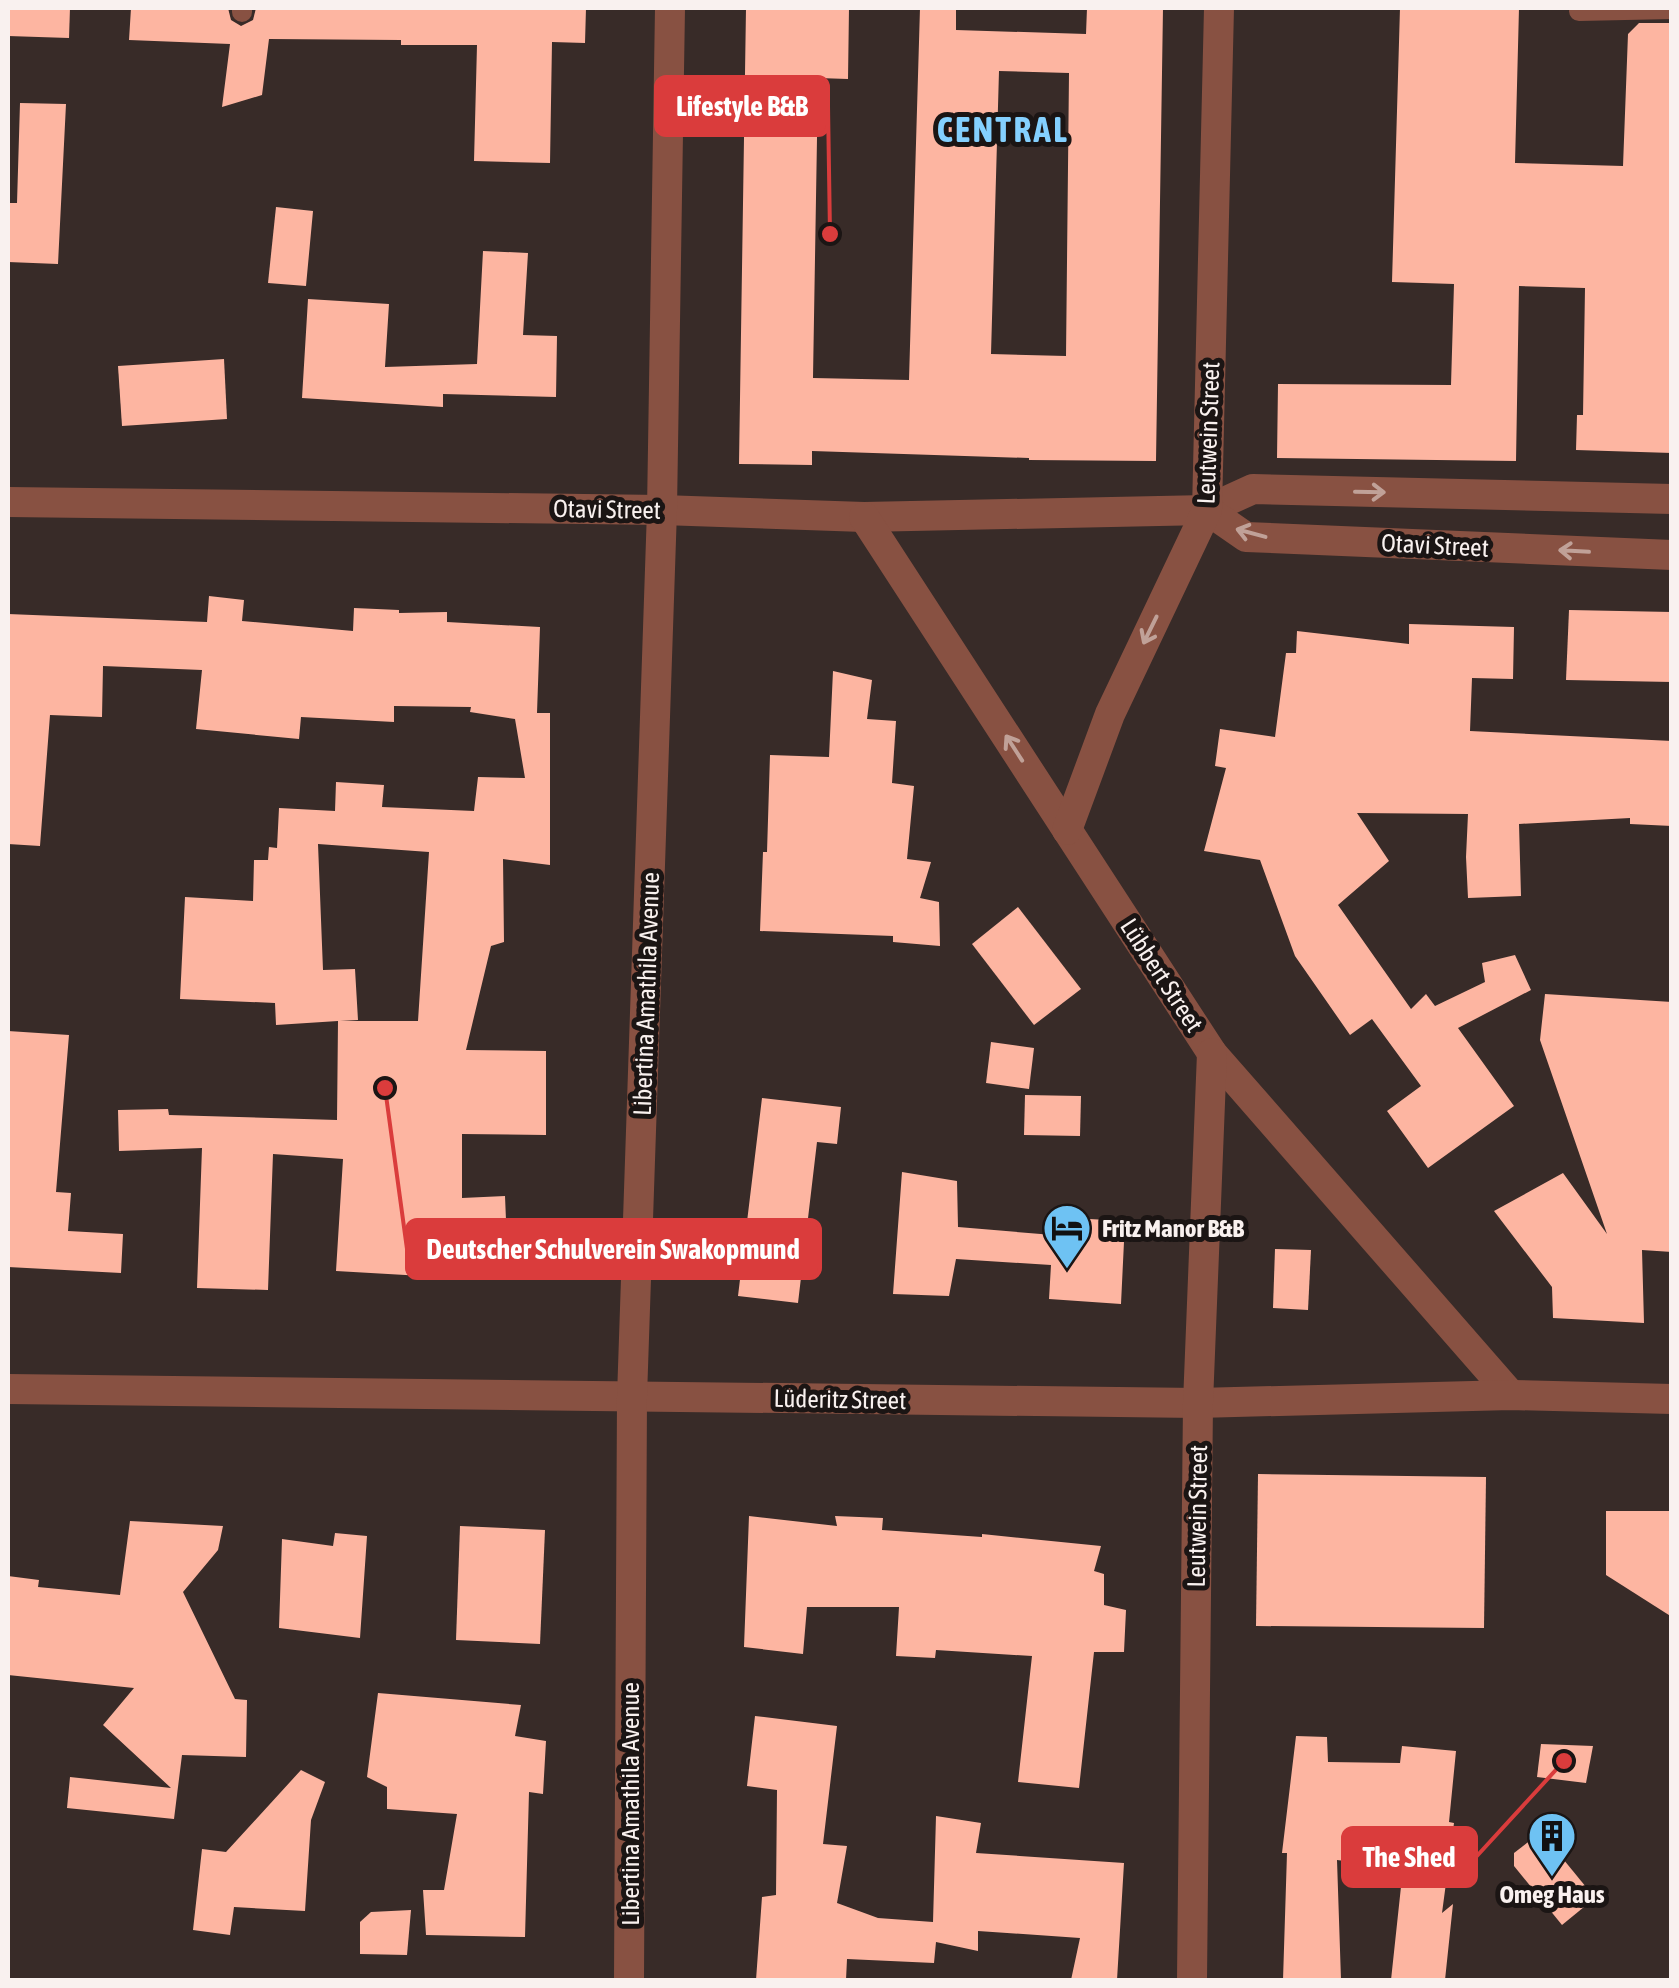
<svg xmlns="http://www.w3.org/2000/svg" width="1679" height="1988" font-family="'Asap Condensed',sans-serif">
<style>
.building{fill:#fdb5a1;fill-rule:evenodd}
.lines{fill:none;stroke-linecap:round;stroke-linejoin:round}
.service{stroke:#885142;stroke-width:20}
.minor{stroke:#885142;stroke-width:30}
.tertiary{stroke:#885142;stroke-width:30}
.oneway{stroke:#c0a198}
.labels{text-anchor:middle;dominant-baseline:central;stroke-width:10;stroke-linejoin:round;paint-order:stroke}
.street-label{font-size:25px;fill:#f9f1ef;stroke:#1b1514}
.poi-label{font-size:25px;font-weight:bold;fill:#f9f1ef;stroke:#1b1514;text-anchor:start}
.district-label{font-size:35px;font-weight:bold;letter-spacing:2.5px;fill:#84d0fe;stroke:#1b1514}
.leader{fill:none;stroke:#da3c3c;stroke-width:4}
.callout-dot{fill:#da3c3c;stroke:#1b1514;stroke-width:4}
.callout{fill:#da3c3c;stroke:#da3c3c;stroke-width:4}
.callout-label{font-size:28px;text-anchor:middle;font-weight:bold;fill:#fff}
</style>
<rect width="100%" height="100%" fill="#382b28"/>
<g class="building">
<polygon points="8,8 70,8 69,38 8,36"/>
<polygon points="131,8 228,8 231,20 241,26 253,20 256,8 586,8 585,43 552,42 550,163 474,161 477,45 401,45 401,40 269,39 262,95 222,107 230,44 129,40"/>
<path d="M746,8H849L848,79L818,78L813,378L909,380L920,8H956V30L1086,34L1087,8H1163L1156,461L1029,460V458L812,451V465L739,464ZM999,71L1069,73L1066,356L991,354Z"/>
<polygon points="1400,8 1519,8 1515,163 1623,166 1628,34 1639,23 1672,23 1672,453 1576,450 1577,415 1583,415 1585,288 1519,286 1516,461 1277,458 1278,384 1451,385 1454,284 1392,282"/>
<polygon points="20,103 66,104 58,264 8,262 8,203 17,203"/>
<polygon points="276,207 313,211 306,286 268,283"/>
<polygon points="483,251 528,253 523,335 557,336 556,397 443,394 443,407 302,398 308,299 389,304 385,367 477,364"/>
<polygon points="224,359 227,419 122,426 118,366"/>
<path d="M209,596L244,600L242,621L353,631L354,608L399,610V613L447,612V622L540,627L537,713H550V865L503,859L504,942L491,946L466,1050L546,1051V1135L462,1134V1198L505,1196L508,1268L440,1271V1277L336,1271L343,1159L273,1154L268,1290L197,1288L202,1148L119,1151L118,1110L168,1109L169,1115L337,1120L338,1021L276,1025L275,1003L180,999L185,897L253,901L254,860H268L269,847L277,848L279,808L335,811L336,782L384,785L382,807L474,811L478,777L525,778L515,719L470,712L471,707L394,706V722L301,717L299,739L196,729L202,670L103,666L102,717L50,715L40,846L8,844V614L207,622ZM318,844L429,852L418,1021H340L358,1020L355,969L323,970Z"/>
<polygon points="1569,610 1672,612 1672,682 1566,680"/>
<polygon points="1409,624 1514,627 1513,679 1472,678 1470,731 1672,741 1672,826 1630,824 1630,818 1519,824 1521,896 1468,898 1466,857 1468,814 1357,813 1389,861 1338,905 1411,1009 1426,994 1435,1006 1485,982 1482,963 1515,955 1531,990 1458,1028 1514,1106 1428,1168 1387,1111 1421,1086 1372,1019 1350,1035 1295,956 1260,860 1204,851 1226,768 1215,766 1220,729 1275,737 1286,653 1296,653 1297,631 1409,644"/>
<polygon points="833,671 872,680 867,719 896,721 892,783 914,786 907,859 931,862 920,898 939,902 940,946 893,942 893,936 760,931 763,852 767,852 770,755 829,757"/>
<polygon points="1018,907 1081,989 1034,1025 972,944"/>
<polygon points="1545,994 1672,1002 1672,1252 1642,1250 1644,1323 1553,1318 1552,1287 1494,1211 1563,1173 1607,1234 1540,1040"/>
<polygon points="8,1031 69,1035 56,1192 71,1193 68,1231 123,1234 121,1273 8,1267"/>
<polygon points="991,1042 1034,1048 1029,1089 986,1083"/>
<polygon points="1025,1095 1081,1096 1080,1136 1024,1135"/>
<polygon points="762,1098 841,1107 837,1144 817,1142 798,1303 738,1296"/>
<polygon points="902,1172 957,1181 958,1227 1053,1235 1054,1217 1125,1221 1121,1304 1049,1299 1051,1265 956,1259 949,1296 893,1294"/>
<polygon points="1275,1249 1311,1250 1308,1310 1273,1308"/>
<polygon points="1258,1474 1486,1477 1484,1628 1256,1626"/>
<polygon points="1606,1511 1672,1511 1672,1617 1606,1575"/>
<polygon points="749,1516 837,1526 835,1516 883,1518 882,1530 982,1537 982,1534 1101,1546 1094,1571 1104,1574 1104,1605 1126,1610 1124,1652 1094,1652 1079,1788 1018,1782 1032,1656 936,1650 935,1658 896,1656 899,1607 807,1607 803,1654 744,1647"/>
<polygon points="130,1521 223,1526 218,1550 183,1592 235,1699 247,1700 246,1757 182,1755 174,1819 67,1808 70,1777 171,1788 103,1725 134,1688 8,1675 8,1576 39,1580 38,1587 120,1595"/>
<polygon points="460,1526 545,1530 540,1644 456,1640"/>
<polygon points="335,1533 367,1536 360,1638 279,1628 282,1539 333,1546"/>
<polygon points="378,1693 521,1705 515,1736 546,1741 543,1794 529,1792 525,1937 426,1935 423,1890 444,1890 457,1814 387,1809 387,1787 367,1777"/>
<polygon points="755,1716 837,1726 823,1844 847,1846 837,1903 878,1918 933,1922 936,1816 981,1823 976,1853 1124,1863 1117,1980 1071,1980 1080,1938 978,1931 978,1951 936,1942 934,1963 847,1959 846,1980 756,1980 762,1897 776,1895 777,1790 747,1786"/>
<polygon points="1296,1736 1327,1737 1328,1762 1400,1763 1402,1746 1456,1751 1449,1822 1454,1823 1442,1913 1453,1904 1445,1980 1391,1980 1403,1868 1337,1860 1341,1980 1283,1980 1287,1853 1282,1853"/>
<polygon points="1541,1744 1593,1746 1586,1783 1537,1777"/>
<polygon points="301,1770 325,1782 311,1820 305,1911 234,1907 230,1935 193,1930 202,1849 226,1852"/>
<polygon points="1541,1832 1595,1898 1562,1925 1514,1866 1514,1853"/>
<polygon points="411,1910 407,1955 360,1954 360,1922 371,1912"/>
</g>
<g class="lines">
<g class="service">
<polyline points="1579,11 1672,9"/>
<polyline points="242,12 242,8"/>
</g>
<g class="minor">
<polyline points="8,502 662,510 864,517 1207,510 1253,489 1672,499"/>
<polyline points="1207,510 1246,537 1672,555"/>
<polyline points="864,517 1212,1053 1511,1395"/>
<polyline points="1067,830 1110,714 1207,510 1219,8"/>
<polyline points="8,1389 1198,1403 1511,1395 1672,1399"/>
<polyline points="1192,1980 1198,1403 1212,1053"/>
</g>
<polyline class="tertiary" points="629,1980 632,1397 662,510 670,8"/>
</g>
<defs><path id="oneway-shaft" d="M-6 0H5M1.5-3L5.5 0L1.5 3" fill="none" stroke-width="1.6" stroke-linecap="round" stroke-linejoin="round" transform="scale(2.5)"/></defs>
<g class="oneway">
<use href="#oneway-shaft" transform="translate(1370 492) rotate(1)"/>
<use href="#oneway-shaft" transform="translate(1251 533) rotate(-165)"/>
<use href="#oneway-shaft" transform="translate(1574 551) rotate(-177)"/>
<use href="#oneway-shaft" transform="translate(1150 630) rotate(116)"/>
<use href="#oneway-shaft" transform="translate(1014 748) rotate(-123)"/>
</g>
<defs>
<g id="hotel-pin" transform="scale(2.5)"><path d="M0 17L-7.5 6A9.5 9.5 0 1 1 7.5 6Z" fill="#6ec2f3" stroke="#1b1514"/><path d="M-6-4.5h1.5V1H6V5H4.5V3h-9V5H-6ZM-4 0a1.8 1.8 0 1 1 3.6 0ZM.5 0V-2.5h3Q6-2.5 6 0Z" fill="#111"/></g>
<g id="building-pin" transform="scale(2.5)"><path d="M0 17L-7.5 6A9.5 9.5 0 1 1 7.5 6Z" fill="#6ec2f3" stroke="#1b1514"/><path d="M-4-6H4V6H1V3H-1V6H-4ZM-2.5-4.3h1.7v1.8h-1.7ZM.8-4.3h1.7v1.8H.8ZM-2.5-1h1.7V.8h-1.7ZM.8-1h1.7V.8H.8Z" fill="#111"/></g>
</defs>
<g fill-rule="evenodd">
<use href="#hotel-pin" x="1067" y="1228"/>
<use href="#building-pin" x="1552" y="1836"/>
</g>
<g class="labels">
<g class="street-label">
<text transform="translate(1208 433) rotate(-88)">Leutwein Street</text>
<text transform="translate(607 509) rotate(1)">Otavi Street</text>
<text transform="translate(1435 545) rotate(3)">Otavi Street</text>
<text transform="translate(1162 975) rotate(57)">Lübbert Street</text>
<text transform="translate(646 994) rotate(-88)">Libertina Amathila Avenue</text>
<text transform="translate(840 1399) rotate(1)">Lüderitz Street</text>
<text transform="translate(1197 1516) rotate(-89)">Leutwein Street</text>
<text transform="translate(630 1804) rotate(-90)">Libertina Amathila Avenue</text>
</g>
<g class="poi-label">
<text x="1102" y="1228">Fritz Manor B&amp;B</text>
<text x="1552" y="1894" text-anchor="middle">Omeg Haus</text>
</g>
<g class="district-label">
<text x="1003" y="129">CENTRAL</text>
</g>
</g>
<path class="leader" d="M830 234L828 106M385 1088L407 1249M1564 1761L1476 1857"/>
<g class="callout-dot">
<circle cx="830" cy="234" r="10"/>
<circle cx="385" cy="1088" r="10"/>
<circle cx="1564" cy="1761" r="10"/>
</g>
<g class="callout">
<rect x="656" y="77" width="172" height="58" rx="10"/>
<rect x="407" y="1220" width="413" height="58" rx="10"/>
<rect x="1343" y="1828" width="133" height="58" rx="10"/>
</g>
<g class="callout-label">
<text x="742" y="116">Lifestyle B&amp;B</text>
<text x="613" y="1259">Deutscher Schulverein Swakopmund</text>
<text x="1409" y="1867">The Shed</text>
</g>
<rect width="1679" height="1988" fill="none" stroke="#f9f1ef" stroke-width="20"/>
</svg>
